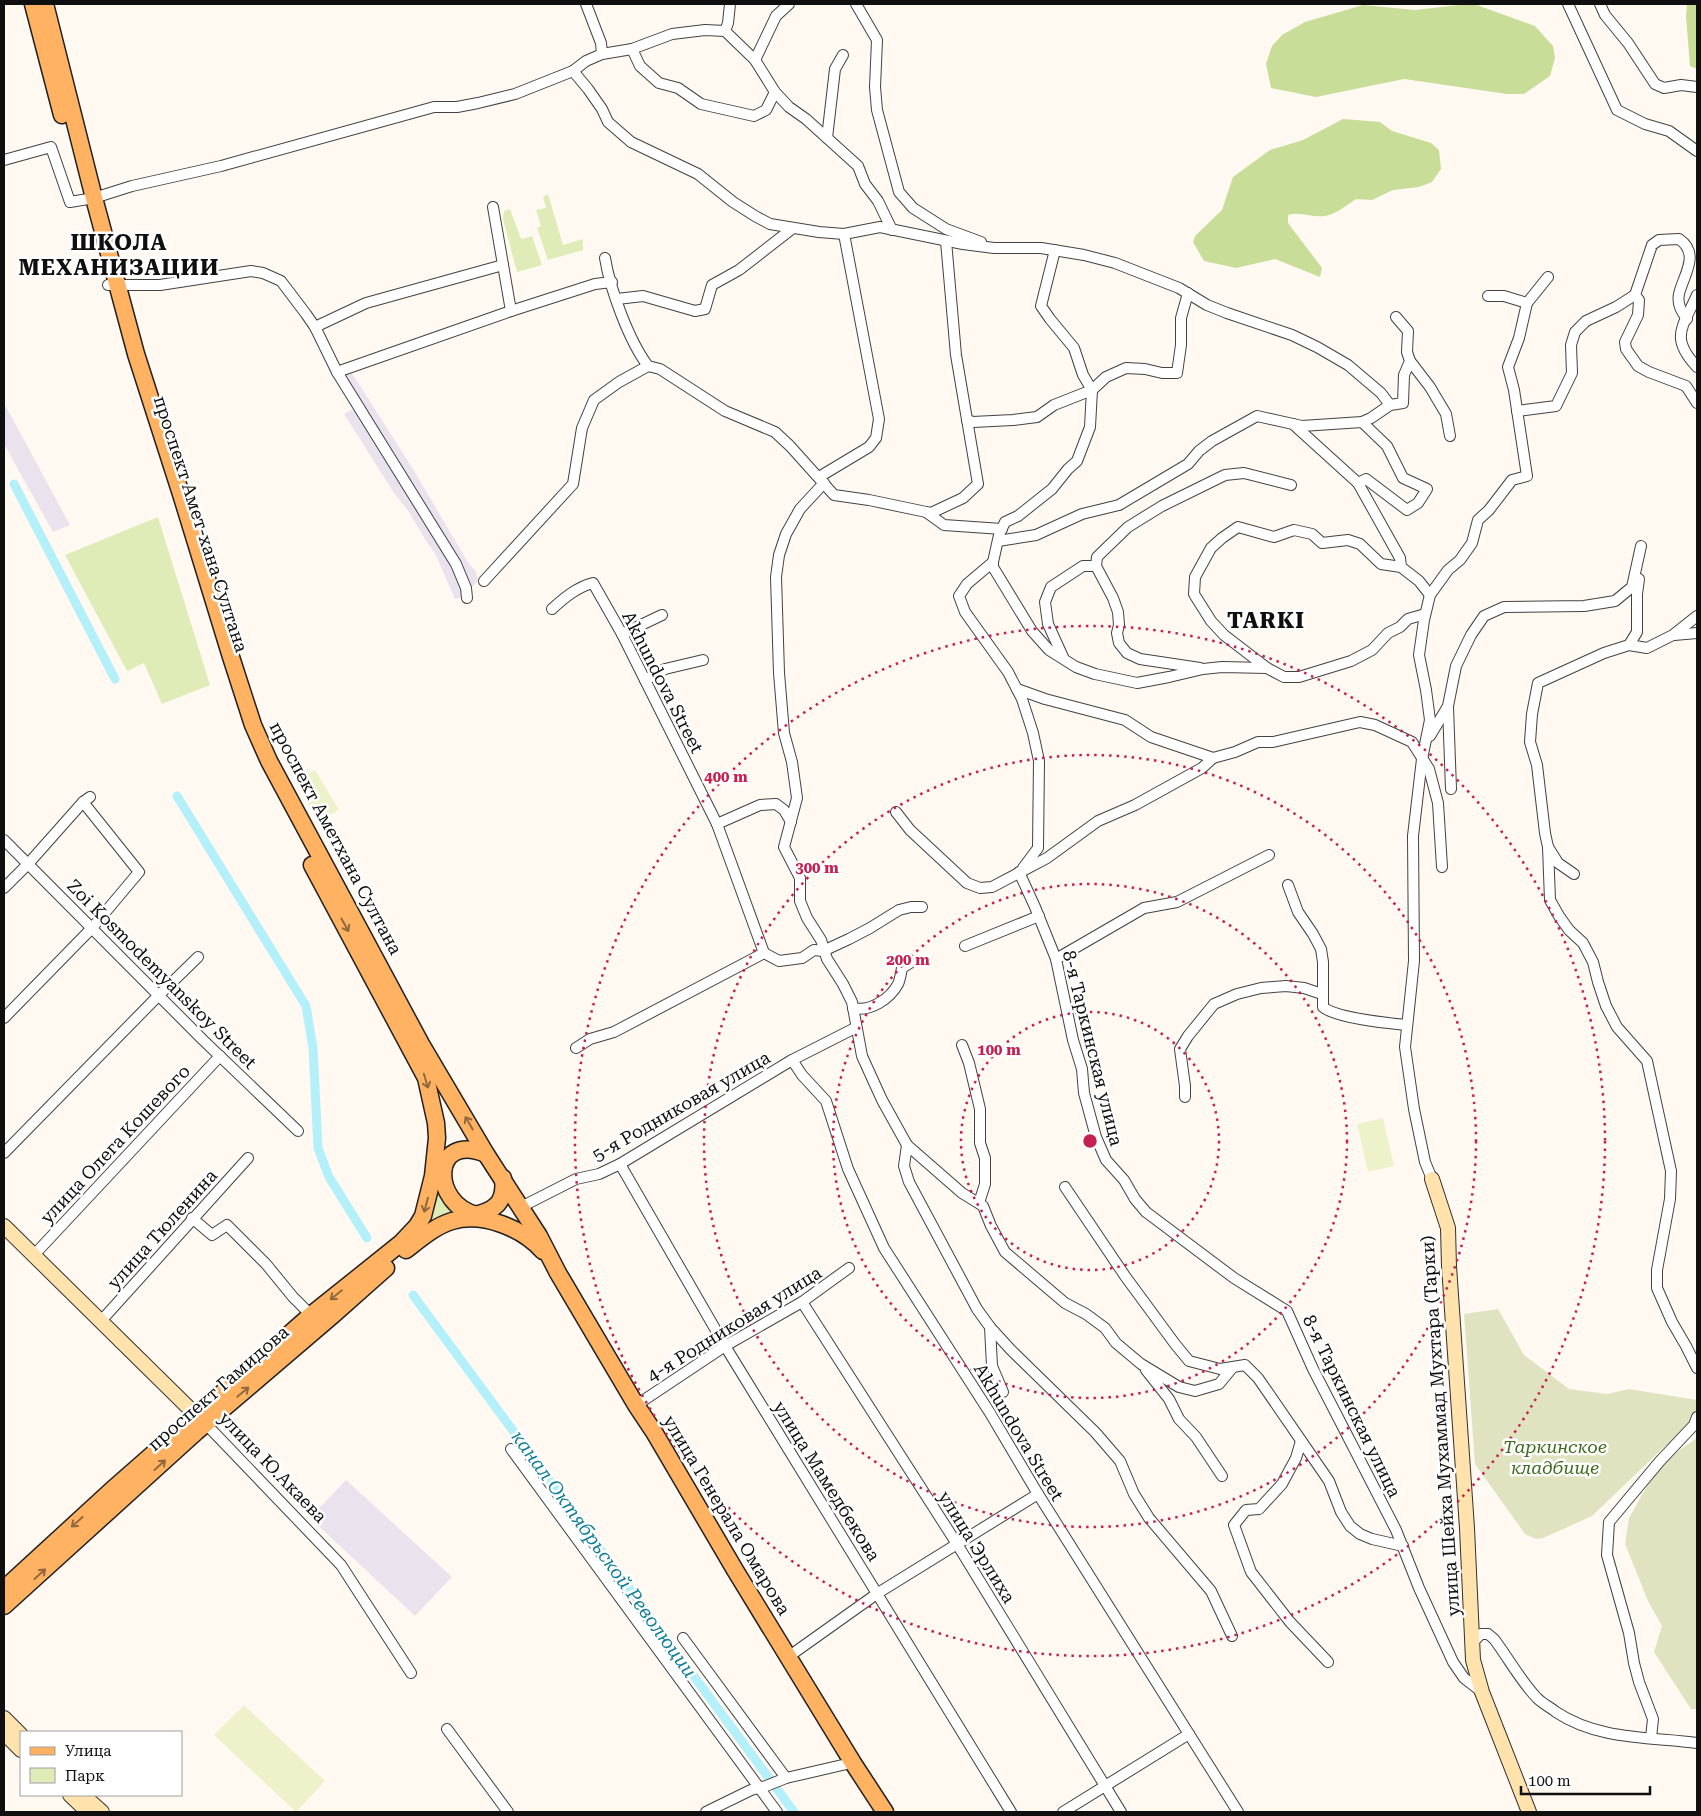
<svg xmlns="http://www.w3.org/2000/svg" width="1701" height="1816" font-family="'Roboto Serif',serif">
<style>
.industrial{fill:#eae3ee}
.green{fill:#dfecb8}
.forest{fill:#c8dd97}
.cemetery{fill:#e0e3c0}
.pitch{fill:#eef2cb}
.lines{fill:none;stroke-linecap:round;stroke-linejoin:round}
.canal{stroke:#b3f0f9;stroke-width:9}
.street-casing{stroke:#424242;stroke-width:12}
.secondary-casing{stroke:#313131;stroke-width:16}
.primary-casing{stroke:#202020;stroke-width:19}
.street{stroke:#fff;stroke-width:10}
.secondary{stroke:#ffe2ac;stroke-width:14}
.primary{stroke:#feb262;stroke-width:16}
.oneway{stroke:#92693d}
.ring{fill:none;stroke:#c62050;stroke-width:2.5;stroke-dasharray:2.5 5}
.labels{text-anchor:middle;dominant-baseline:central;stroke-width:5;stroke-linejoin:round;paint-order:stroke}
.street-label{font-size:18px;fill:#0f0f0f;stroke:#fff}
.park-label{font-size:18px;font-style:italic;fill:#3f6b1c;stroke:#fff}
.water-label{font-size:19px;font-style:italic;fill:#127e98;stroke:#fff}
.district-label{font-size:22px;font-weight:bold;letter-spacing:1px;fill:#0f0f0f;stroke:#fff}
.centre{fill:#c62050;stroke:#fff;stroke-width:2.5}
.ring-label{font-size:15px;text-anchor:middle;font-weight:bold;fill:#c62050;stroke:#fff;stroke-width:5;stroke-linejoin:round;paint-order:stroke}
</style>
<rect width="100%" height="100%" fill="#fff9f1"/>
<g class="industrial">
<polygon points="350,370 413,469 467,561 476,572 478,581 462,597 455,599 435,553 428,544 409,512 394,493 344,414 353,409 335,379"/>
<polygon points="4,403 70,525 53,532 4,444"/>
<polygon points="346,1480 452,1577 415,1616 310,1518"/>
</g>
<g class="green">
<polygon points="548,194 563,245 583,239 583,250 548,260 537,228 541,226 536,210 546,208 543,197"/>
<polygon points="510,209 521,239 532,236 542,265 517,272 503,219 504,211"/>
<polygon points="158,517 210,685 162,704 144,663 127,671 65,555"/>
<polygon points="435,1187 442,1202 455,1213 425,1225"/>
</g>
<g class="forest">
<polygon points="1467,4 1474,4 1535,26 1553,46 1555,58 1550,76 1524,94 1507,94 1404,79 1316,97 1271,88 1266,64 1272,46 1282,35 1305,22 1363,5 1415,10"/>
<polygon points="1687,4 1697,4 1697,69 1690,66 1686,16"/>
<path d="M1343,119L1380,122L1392,131L1431,143L1439,150L1441,169L1432,182L1419,187L1393,190L1372,200L1356,199C1347,205 1335,215 1324,216C1311,218 1302,211 1288,215V223L1322,268L1320,277L1275,259L1236,268L1204,261L1193,242L1195,236L1222,210L1233,177L1270,150L1303,140Z"/>
</g>
<g class="cemetery">
<polygon points="1498,1309 1524,1355 1569,1389 1607,1394 1629,1389 1697,1400 1697,1412 1691,1425 1663,1448 1592,1516 1543,1538 1536,1539 1525,1534 1475,1464 1464,1314"/>
<polygon points="1697,1438 1697,1709 1691,1709 1654,1652 1662,1626 1648,1601 1625,1544 1629,1518 1655,1472 1667,1459"/>
</g>
<g class="pitch">
<polygon points="315,770 339,810 318,821 295,780"/>
<polygon points="1383,1118 1394,1166 1368,1172 1357,1124"/>
<polygon points="244,1705 325,1781 296,1812 214,1735"/>
</g>
<g class="lines">
<g class="canal">
<polyline points="14,484 115,679"/>
<polyline points="177,796 306,1006 313,1048 318,1148 329,1177 367,1238"/>
<polyline points="413,1295 794,1812"/>
</g>
<g class="street-casing">
<g id="street">
<polyline points="586,4 601,43 602,54"/>
<polyline points="856,4 877,40 875,87 877,110 899,192 913,208 946,229 981,242"/>
<polyline points="1568,4 1617,110 1645,124 1669,131 1697,151"/>
<polyline points="1600,4 1605,15 1628,43 1655,84 1664,88 1681,85 1697,87"/>
<polyline points="725,31 755,60 775,92 789,107 806,119 858,166 865,184 878,201 892,230"/>
<polyline points="632,49 640,66 659,83 678,88 701,104 754,116 766,110 775,92"/>
<polyline points="755,60 776,16 789,4"/>
<polyline points="573,71 588,89 602,109 608,122 631,142 698,174 733,202 755,216 770,224 819,232 844,234 880,227 963,244 994,248 1041,248 1084,255 1115,263 1179,288 1207,305 1227,313 1292,335 1317,347 1348,365 1381,393 1390,405"/>
<polyline points="827,138 835,69 843,55"/>
<polyline points="4,160 51,147 70,202 94,198 132,186 221,166 434,107 457,107 478,103 515,94 573,71 586,61 602,54 632,49 672,34 705,30 725,31 728,23 730,4"/>
<polyline points="493,207 511,311"/>
<polyline points="1055,250 1041,306 1050,319 1074,348 1083,375 1092,390 1090,427 1077,461 1068,469 1052,489 1018,516 1005,522 999,535 993,562 993,567 1032,631 1049,650 1076,667 1095,674 1137,683 1169,677 1203,669 1222,667 1267,668 1284,677 1299,677 1351,661 1372,650 1388,633 1400,627 1408,619 1425,614"/>
<path d="M605,258C610,289 629,341 648,366L660,369L725,411L775,432L790,446L834,495L869,500L931,513L963,498L978,484L956,355L946,241"/>
<polyline points="108,285 160,285 251,271 263,273 281,281 306,314 315,327 337,372 456,564 466,588 467,598"/>
<path d="M1635,295L1652,245L1659,240L1679,239C1701,254 1683,276 1679,294C1677,304 1681,311 1687,319"/>
<polyline points="1635,295 1639,300 1638,315 1625,342 1626,349 1638,366 1649,372 1686,386 1697,403"/>
<path d="M1697,295C1683,327 1669,337 1697,367"/>
<polyline points="617,299 643,296 695,311 705,309 712,285 739,270 793,228"/>
<polyline points="1527,303 1548,277"/>
<polyline points="315,327 366,303 503,265"/>
<polyline points="1410,361 1430,387 1446,414 1450,436"/>
<polyline points="337,372 511,311 595,284 612,282"/>
<polyline points="1517,411 1556,406 1572,373 1571,345 1575,332 1586,321 1616,307 1635,295"/>
<polyline points="967,420 973,422 1013,420 1037,417 1054,405 1092,390 1106,377 1126,368 1145,369 1162,373 1177,373 1181,345 1181,318 1188,293"/>
<polyline points="1293,424 1358,483 1400,558 1401,567 1419,581 1430,595"/>
<polyline points="819,477 869,447 876,438 879,419 844,234"/>
<polyline points="824,483 800,509 786,534 779,555 776,577 779,673 784,733 792,762 797,798 784,847 800,878 800,901 807,918 821,940 827,959 843,984 852,1002 862,1056 882,1100 907,1145 904,1166 909,1182 977,1309 990,1327 1011,1350 1095,1432 1120,1461 1134,1494 1149,1518 1211,1591 1232,1636"/>
<polyline points="1358,483 1366,479 1407,510 1418,503 1427,489 1403,478 1387,446 1362,422"/>
<polyline points="926,512 944,525 1002,529"/>
<polyline points="998,541 1036,535 1082,514 1119,505 1188,464 1199,451 1212,441 1257,416 1302,426 1362,422 1371,418 1390,405 1403,403 1404,375 1410,361 1407,352 1408,331 1396,317"/>
<polyline points="993,562 967,584 959,596 965,612 1008,672 1022,699 1033,733 1039,761 1038,848 1023,868"/>
<polyline points="484,581 573,484 582,428 594,400 619,382 648,366"/>
<path d="M552,609C564,598 577,587 593,583L622,634L717,824L764,953"/>
<polyline points="622,634 662,615"/>
<polyline points="1674,635 1697,633"/>
<polyline points="1629,645 1637,632 1637,594 1639,579"/>
<polyline points="1063,657 1048,624 1045,602 1051,587 1083,566 1096,566"/>
<polyline points="1200,668 1140,659 1127,653 1119,643 1117,633 1119,625 1118,612 1113,598 1096,566 1097,557 1128,527 1162,506 1225,475 1244,473 1291,485"/>
<polyline points="1267,668 1224,635 1211,621 1194,594 1195,577 1211,548 1222,538 1238,527 1274,537 1294,530 1312,534 1322,543 1348,540 1360,544 1381,564 1401,567"/>
<polyline points="645,680 665,669 703,660"/>
<polyline points="1448,707 1451,789"/>
<polyline points="1430,736 1448,706 1456,666 1471,635 1484,616 1504,607 1584,606 1615,601 1632,587 1641,546"/>
<polyline points="1213,758 1235,752 1258,742 1273,742 1360,722 1375,725 1412,742 1429,769 1438,803 1442,867"/>
<polyline points="896,812 910,830 967,883 980,888 992,887 1047,858 1098,821 1135,805 1202,768 1213,758 1151,737 1125,720 1045,699 1017,689"/>
<polyline points="717,824 760,805 776,804 784,810 791,822"/>
<polyline points="4,840 203,1040 298,1131"/>
<polyline points="1548,847 1550,900 1559,916 1569,930 1583,943 1593,962 1598,982 1606,1006 1617,1027 1647,1061 1671,1171 1670,1199 1657,1270 1657,1288 1672,1322 1686,1346 1697,1368"/>
<polyline points="1019,872 1035,907 1056,959 1073,1040 1082,1069 1084,1093 1096,1137 1106,1160 1124,1180 1135,1199 1146,1212 1234,1278 1287,1311 1313,1369 1396,1530 1419,1588 1453,1662 1464,1678 1482,1692"/>
<polyline points="1574,874 1558,863 1548,847 1545,833 1537,765 1530,742 1532,714 1538,683 1604,653 1629,645 1647,648 1673,635 1697,616"/>
<path d="M1288,885L1298,912L1313,934L1321,949L1323,962V1007C1336,1018 1387,1023 1406,1025"/>
<polyline points="4,888 28,864 83,802 90,797"/>
<polyline points="965,946 1039,916"/>
<polyline points="764,953 779,961 802,958 814,950 823,951 849,939 870,928 899,910 911,907 922,907"/>
<polyline points="1056,959 1144,908 1177,902 1269,855"/>
<path d="M853,1008C870,1012 890,999 898,984C900,980 901,973 902,968L910,963"/>
<polyline points="4,1018 92,928 139,872 83,802"/>
<polyline points="962,1045 969,1063 980,1109 980,1143 985,1158 985,1184 979,1203"/>
<polyline points="576,1048 590,1039 614,1032 764,953"/>
<polyline points="792,1060 802,1075 826,1101 848,1169 884,1248 990,1413 1038,1494 1238,1812"/>
<polyline points="1185,1097 1185,1086 1180,1049 1188,1036 1214,1004 1237,994 1261,988 1286,986 1304,988 1322,994"/>
<polyline points="907,1145 962,1193 983,1206 991,1226 1005,1252 1065,1303 1086,1314 1105,1328 1116,1343 1141,1364 1179,1387 1195,1391 1219,1384 1233,1367"/>
<polyline points="4,1153 159,995 198,957"/>
<polyline points="620,1164 725,1346 1011,1812"/>
<polyline points="1432,1179 1425,1162 1414,1109 1405,1047 1414,961 1413,836 1422,759 1430,720 1426,690 1419,655 1424,620 1430,595 1448,570 1460,560 1472,543 1478,520 1489,510 1512,480 1527,476 1514,390 1508,367 1519,338 1527,303 1504,296 1488,296"/>
<polyline points="1065,1187 1125,1276 1175,1344 1189,1361 1220,1369 1245,1365 1258,1378 1329,1481 1341,1512 1350,1526 1360,1534 1372,1539 1403,1546"/>
<polyline points="521,1207 576,1179 599,1174 620,1164 792,1060 855,1028"/>
<polyline points="192,1218 212,1235 227,1225 266,1264 293,1297 311,1315"/>
<polyline points="34,1255 220,1056"/>
<polyline points="802,1302 957,1544 1121,1812"/>
<polyline points="101,1321 248,1158"/>
<polyline points="990,1327 992,1366 1003,1392"/>
<polyline points="1146,1370 1169,1399 1179,1419 1196,1437 1222,1476"/>
<polyline points="635,1406 725,1346 802,1302 849,1268"/>
<polyline points="203,1421 341,1565 411,1673"/>
<polyline points="1301,1441 1296,1458 1282,1484 1259,1509 1246,1510 1234,1525 1251,1572 1290,1622 1328,1662"/>
<polyline points="511,1449 777,1812"/>
<polyline points="683,1638 786,1778"/>
<path d="M1472,1643L1481,1634H1488L1494,1639C1509,1659 1520,1680 1537,1698C1543,1704 1550,1707 1556,1712C1598,1740 1649,1737 1697,1743"/>
<polyline points="788,1657 878,1593 1038,1494"/>
<polyline points="447,1729 508,1812"/>
<polyline points="1651,1738 1653,1719 1639,1682 1634,1663 1629,1633 1607,1555 1609,1522 1660,1461 1694,1425 1697,1417"/>
<polyline points="706,1812 751,1790 766,1786 786,1778 851,1763"/>
<polyline points="1063,1812 1189,1734"/>
</g>
</g>
<g class="secondary-casing">
<g id="secondary">
<polyline points="1432,1179 1448,1228 1449,1266 1467,1528 1473,1660 1482,1692 1529,1812"/>
<polyline points="4,1226 196,1415"/>
<polyline points="4,1718 21,1735"/>
<polyline points="4,1733 21,1750"/>
<polyline points="70,1795 88,1812"/>
<polyline points="83,1795 102,1812"/>
</g>
</g>
<g class="primary-casing">
<g id="primary">
<polyline points="33,4 62,115"/>
<polyline points="45,4 94,198 136,354 181,494 231,657 253,725 269,761 421,1044 486,1154 539,1236 558,1273 636,1405 654,1432 735,1570 853,1763 885,1812"/>
<path d="M477,1215C431,1205 430,1131 486,1154"/>
<path d="M471,1216C495,1211 506,1203 503,1178"/>
<path d="M406,1250C419,1240 435,1226 452,1221C483,1212 522,1228 543,1251"/>
<polyline points="4,1589 113,1489 311,1315 401,1243 417,1226 423,1216 433,1176 437,1138 436,1123 426,1078 312,865"/>
<polyline points="4,1606 196,1432 333,1315 386,1268"/>
</g>
</g>
<use href="#street" class="street"/>
<use href="#secondary" class="secondary"/>
<use href="#primary" class="primary"/>
</g>
<defs><path id="oneway-shaft" d="M-6 0H5M1.5-3L5.5 0L1.5 3" fill="none" stroke-width="1.6" stroke-linecap="round" stroke-linejoin="round" transform="scale(1.25)"/></defs>
<g class="oneway">
<use href="#oneway-shaft" transform="translate(345 925) rotate(61)"/>
<use href="#oneway-shaft" transform="translate(426 1081) rotate(73)"/>
<use href="#oneway-shaft" transform="translate(469 1123) rotate(-120)"/>
<use href="#oneway-shaft" transform="translate(426 1205) rotate(105)"/>
<use href="#oneway-shaft" transform="translate(336 1295) rotate(141)"/>
<use href="#oneway-shaft" transform="translate(243 1392) rotate(-40)"/>
<use href="#oneway-shaft" transform="translate(160 1465) rotate(-42)"/>
<use href="#oneway-shaft" transform="translate(77 1522) rotate(138)"/>
<use href="#oneway-shaft" transform="translate(40 1574) rotate(-42)"/>
</g>
<g class="ring">
<circle cx="1090" cy="1141" r="129"/>
<circle cx="1090" cy="1141" r="257"/>
<circle cx="1090" cy="1141" r="386"/>
<circle cx="1090" cy="1141" r="515"/>
</g>
<g class="labels">
<g class="street-label">
<text transform="translate(201 524) rotate(72)">проспект Амет-хана Султана</text>
<text transform="translate(663 682) rotate(63)">Akhundova Street</text>
<text transform="translate(336 838) rotate(62)">проспект Аметхана Султана</text>
<text transform="translate(162 974) rotate(45)">Zoi Kosmodemyanskoy Street</text>
<text transform="translate(1093 1048) rotate(76)">8-я Таркинская улица</text>
<text transform="translate(681 1106) rotate(-30)">5-я Родниковая улица</text>
<text transform="translate(115 1144) rotate(-47)">улица Олега Кошевого</text>
<text transform="translate(162 1229) rotate(-48)">улица Тюленина</text>
<text transform="translate(734 1324) rotate(-32)">4-я Родниковая улица</text>
<text transform="translate(218 1388) rotate(-41)">проспект Гамидова</text>
<text transform="translate(1352 1406) rotate(64)">8-я Таркинская улица</text>
<text transform="translate(1440 1426) rotate(-94)">улица Шейха Мухаммад Мухтара (Тарки)</text>
<text transform="translate(1019 1432) rotate(59)">Akhundova Street</text>
<text transform="translate(273 1467) rotate(46)">улица Ю.Акаева</text>
<text transform="translate(827 1481) rotate(58)">улица Мамедбекова</text>
<text transform="translate(727 1515) rotate(59)">улица Генерала Омарова</text>
<text transform="translate(977 1547) rotate(58)">улица Эрлиха</text>
</g>
<g class="park-label">
<text x="1555" y="1446">Таркинское<tspan x="1555" dy="21">кладбище</tspan></text>
</g>
<g class="water-label">
<text transform="translate(604 1554) rotate(54)">канал Октябрьской Революции</text>
</g>
<g class="district-label">
<text x="119" y="242">ШКОЛА<tspan x="119" dy="25">МЕХАНИЗАЦИИ</tspan></text>
<text x="1266" y="620">TARKI</text>
</g>
</g>
<circle cx="1090" cy="1141" r="8" class="centre"/>
<g class="ring-label">
<text x="726" y="782">400 m</text>
<text x="817" y="873">300 m</text>
<text x="908" y="965">200 m</text>
<text x="999" y="1055">100 m</text>
</g>
<rect width="1701" height="1816" fill="none" stroke="#0f0f0f" stroke-width="10"/>
<rect x="20" y="1731" width="162" height="65" fill="#ffffff" stroke="#9f9f9f"/>
<rect x="30" y="1747" width="25" height="8" fill="#feb262" stroke="#9f9f9f"/>
<text x="65" y="1756" font-size="15" fill="#0f0f0f">Улица</text>
<rect x="30" y="1768" width="25" height="15" fill="#dfecb8" stroke="#9f9f9f"/>
<text x="65" y="1781" font-size="15" fill="#0f0f0f">Парк</text>
<path d="M1521 1786v8h129v-8" fill="none" stroke="#0f0f0f" stroke-width="2.5"/>
<text x="1528" y="1786" font-size="15" fill="#0f0f0f" stroke="#ffffff" stroke-width="4" paint-order="stroke">100 m</text>
</svg>
